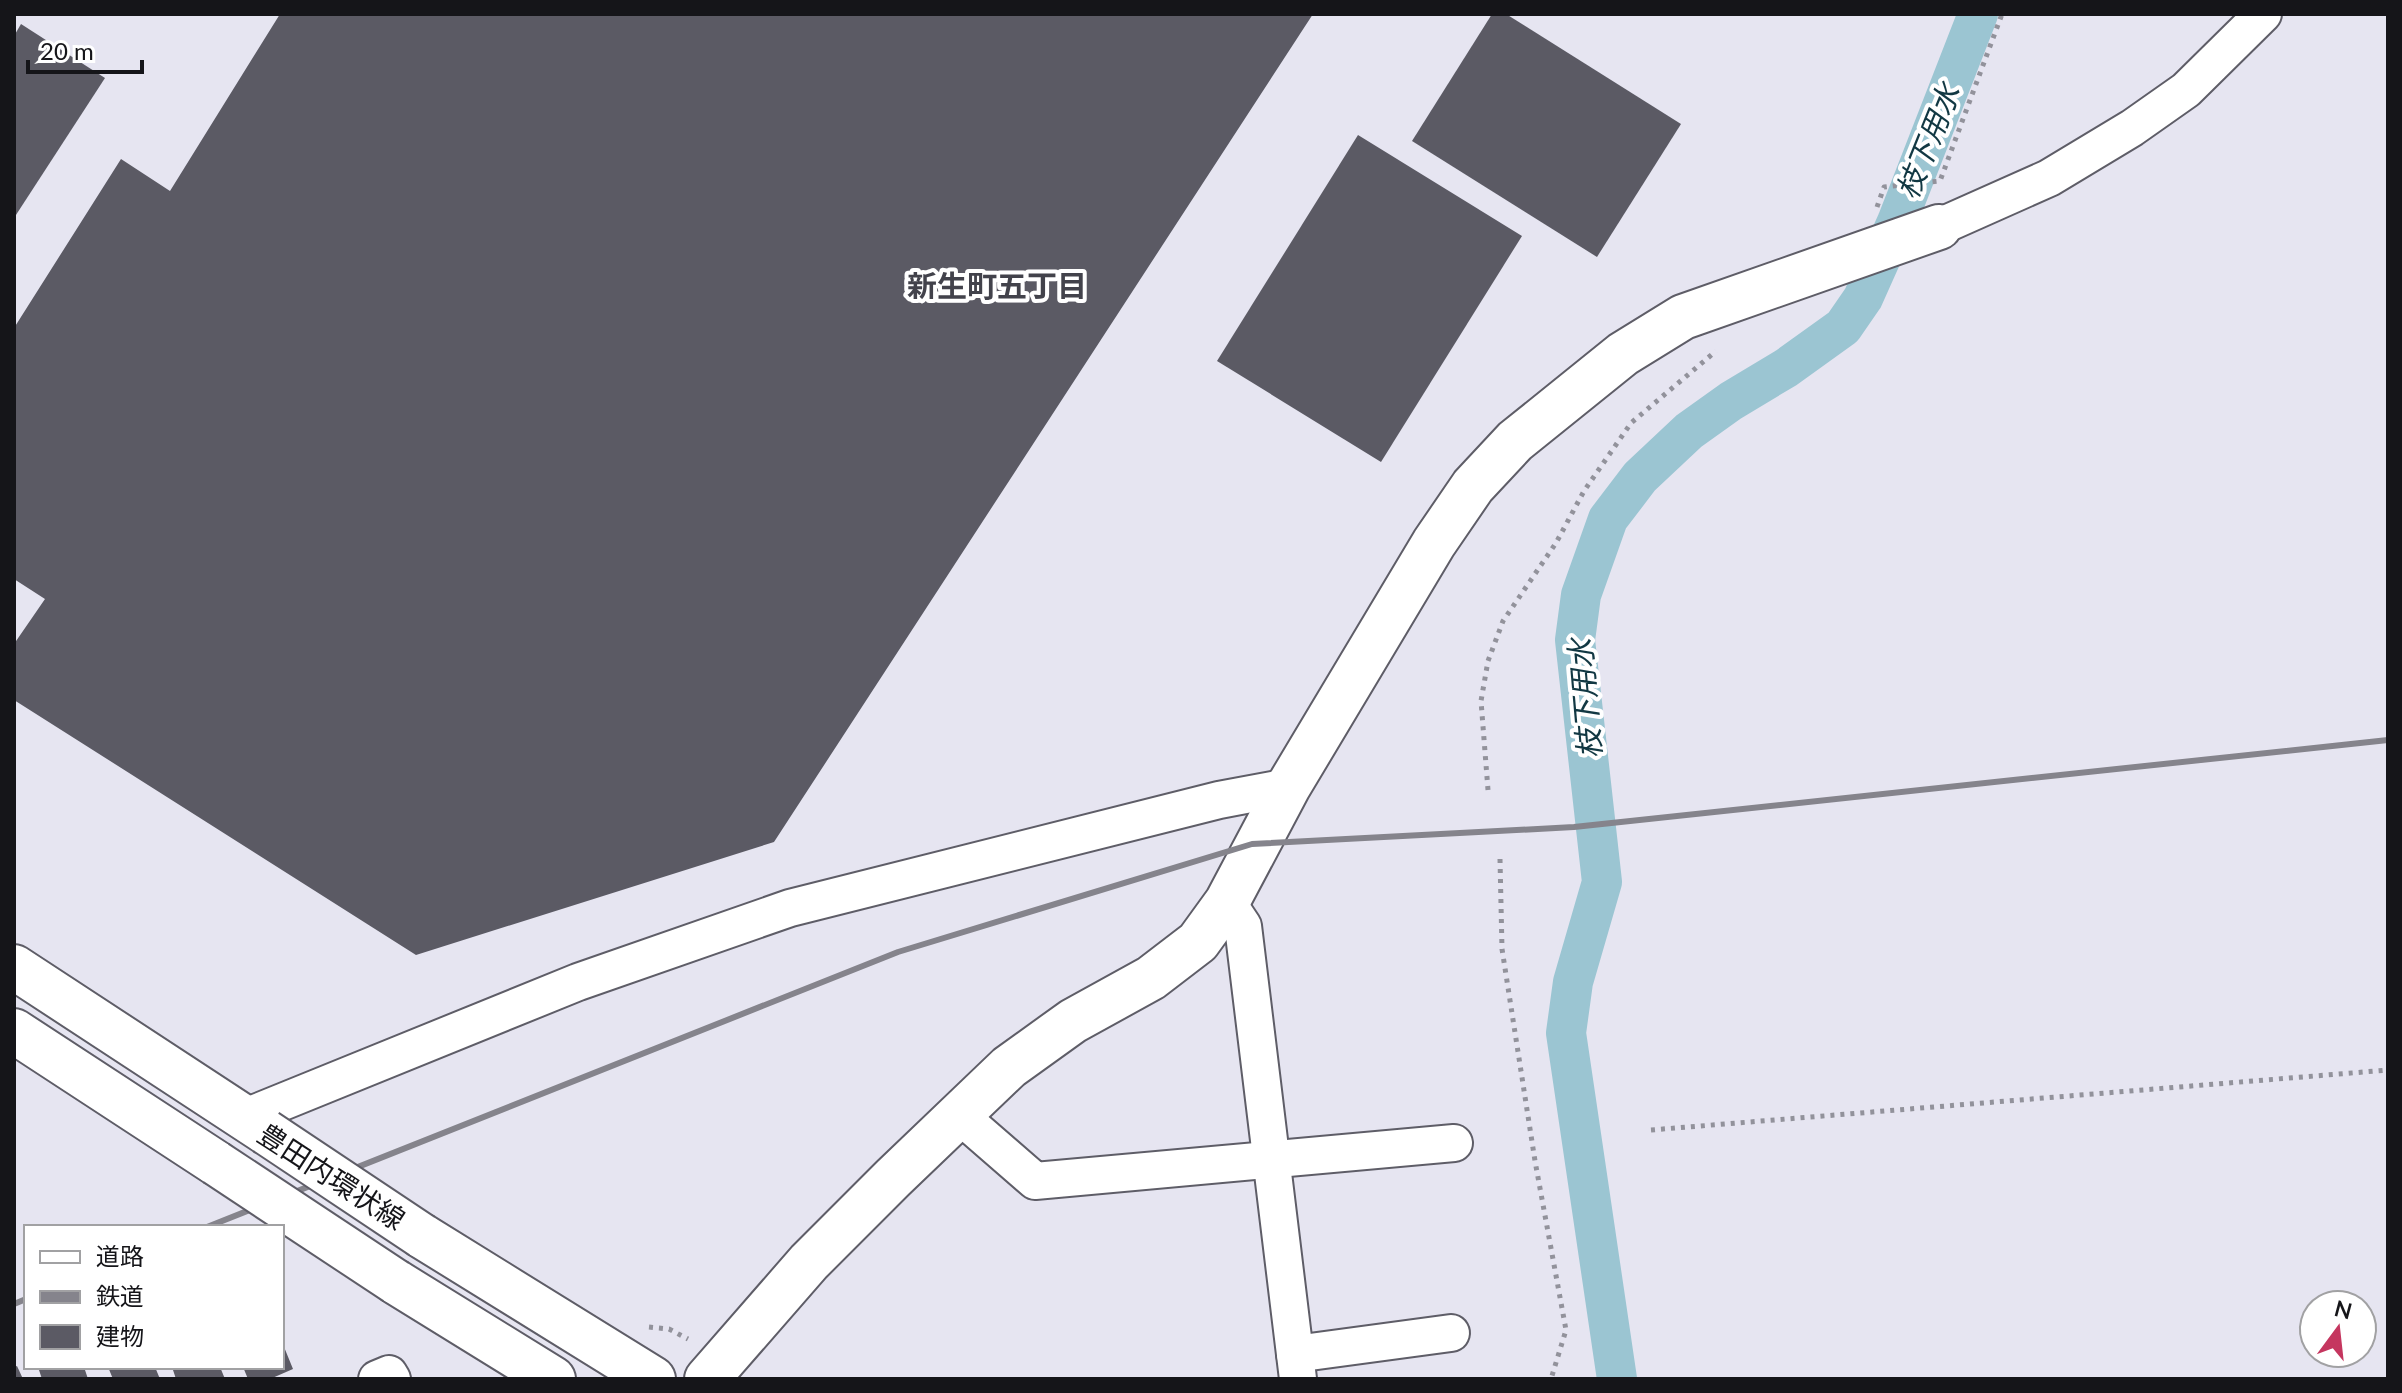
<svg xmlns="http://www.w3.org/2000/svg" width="2402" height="1393" font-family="Lato,'Noto Sans JP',sans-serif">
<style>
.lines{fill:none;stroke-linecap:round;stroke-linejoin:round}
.canal{stroke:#9bc5d2;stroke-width:40}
.building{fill:#5b5a64}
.street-casing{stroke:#5e5d67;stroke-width:40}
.secondary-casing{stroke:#5e5d67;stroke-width:48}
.path{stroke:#92929b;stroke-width:5;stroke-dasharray:4 6;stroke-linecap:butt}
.street{stroke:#fff;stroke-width:36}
.secondary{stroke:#fff;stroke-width:44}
.rail{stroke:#85848c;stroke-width:6}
.secondary-bridge-casing{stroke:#5e5d67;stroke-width:48;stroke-linecap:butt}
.secondary-bridge{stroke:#fff;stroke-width:44}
.labels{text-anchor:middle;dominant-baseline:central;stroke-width:8;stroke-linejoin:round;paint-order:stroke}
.street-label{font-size:28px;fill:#151519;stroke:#fff}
.water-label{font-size:30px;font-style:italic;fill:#123843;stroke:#fff}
.neighbourhood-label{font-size:30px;font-weight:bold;fill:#42424b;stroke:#fff}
</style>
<rect width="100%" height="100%" fill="#e6e5f1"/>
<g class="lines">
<polyline class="canal" points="1617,1379 1566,1033 1573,982 1602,882 1575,640 1581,595 1608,519 1640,477 1689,431 1731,401 1786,368 1843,327 1863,298 1897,222 1978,14"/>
</g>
<g class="building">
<polygon points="280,14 1313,14 774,842 416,955 14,700 14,644 45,599 14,579 14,328 121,159 170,191"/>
<polygon points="1492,14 1506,14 1681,124 1597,257 1412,141"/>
<polygon points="21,24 105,78 14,218 14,36"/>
<polygon points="1358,135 1522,236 1381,462 1217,361"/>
<polygon points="282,1342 293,1369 270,1379 248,1379 243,1367 282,1367"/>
<polygon points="17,1366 23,1379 14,1379 14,1367"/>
<polygon points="38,1367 84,1367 88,1379 42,1379"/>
<polygon points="108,1367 155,1367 160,1379 113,1379"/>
<polygon points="172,1367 220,1367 225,1379 176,1379"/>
</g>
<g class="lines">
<g class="street-casing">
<g id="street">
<polyline points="1939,227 2049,178 2132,128 2186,90 2263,14"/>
<polyline points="1227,902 1243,926 1298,1379"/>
<polyline points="959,1115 1035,1181 1454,1143"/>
<polyline points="243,1118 578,982 790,908 1219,800 1288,787"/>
<polyline points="1295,1354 1451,1333"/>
<polyline points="377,1379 389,1374 392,1379"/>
</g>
</g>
<g class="secondary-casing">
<g id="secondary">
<polyline points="14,967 266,1132"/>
<polyline points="14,1031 216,1163"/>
<polyline points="422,1236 653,1379"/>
<polyline points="396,1282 553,1379"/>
<polyline points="707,1379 809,1262 893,1178 1009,1067 1073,1021 1151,978 1198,942 1227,902 1288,787 1434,543 1473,486 1515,441 1623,354 1683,317 1939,227"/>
</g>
</g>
<g class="path">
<polyline points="1877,207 1884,187 1940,181 2002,14"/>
<polyline points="1488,790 1481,701 1488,661 1503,621 1556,543 1584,491 1631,423 1716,351"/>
<polyline points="1500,859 1502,949 1535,1161 1566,1330 1551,1379"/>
<polyline points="1651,1130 2388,1070"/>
<polyline points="649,1327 669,1329 688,1339"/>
</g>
<use href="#street" class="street"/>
<use href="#secondary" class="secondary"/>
<g class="rail">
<polyline points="207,1227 898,952 1252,844 1574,827 2388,740"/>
<polyline points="14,1304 26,1299"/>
</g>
<g class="secondary-bridge-casing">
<g id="secondary-bridge">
<polyline points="266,1132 422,1236"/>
<polyline points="216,1163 396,1282"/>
</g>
</g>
<use href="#secondary-bridge" class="secondary-bridge"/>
</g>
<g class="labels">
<g class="street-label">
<text transform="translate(332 1176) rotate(33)">豊田内環状線</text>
</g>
<g class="water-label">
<text transform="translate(1927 141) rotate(-68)">枝下用水</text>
<text transform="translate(1584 699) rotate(-95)">枝下用水</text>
</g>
<g class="neighbourhood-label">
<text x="997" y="285">新生町五丁目</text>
</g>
</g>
<rect width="2402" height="1393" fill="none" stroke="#151519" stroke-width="32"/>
<rect x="24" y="1225" width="260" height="144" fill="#ffffff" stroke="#a1a1a3" stroke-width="2"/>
<rect x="40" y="1251" width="40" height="12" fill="#ffffff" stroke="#a1a1a3" stroke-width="2"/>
<text x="96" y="1265" font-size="24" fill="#151519">道路</text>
<rect x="40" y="1291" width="40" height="12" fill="#85848c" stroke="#a1a1a3" stroke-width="2"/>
<text x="96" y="1305" font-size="24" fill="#151519">鉄道</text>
<rect x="40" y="1325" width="40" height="24" fill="#5b5a64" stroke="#a1a1a3" stroke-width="2"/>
<text x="96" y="1345" font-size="24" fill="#151519">建物</text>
<g transform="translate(2338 1329) rotate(15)"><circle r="38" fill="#ffffff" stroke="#a1a1a3" stroke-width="2"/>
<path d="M0-6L14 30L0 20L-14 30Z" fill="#c5365f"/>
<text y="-12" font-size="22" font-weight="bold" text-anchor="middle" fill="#151519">N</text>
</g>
<path d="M28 60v12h114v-12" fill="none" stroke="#151519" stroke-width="4"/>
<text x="40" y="60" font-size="24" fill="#151519" stroke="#ffffff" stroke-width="6" paint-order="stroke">20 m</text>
</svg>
